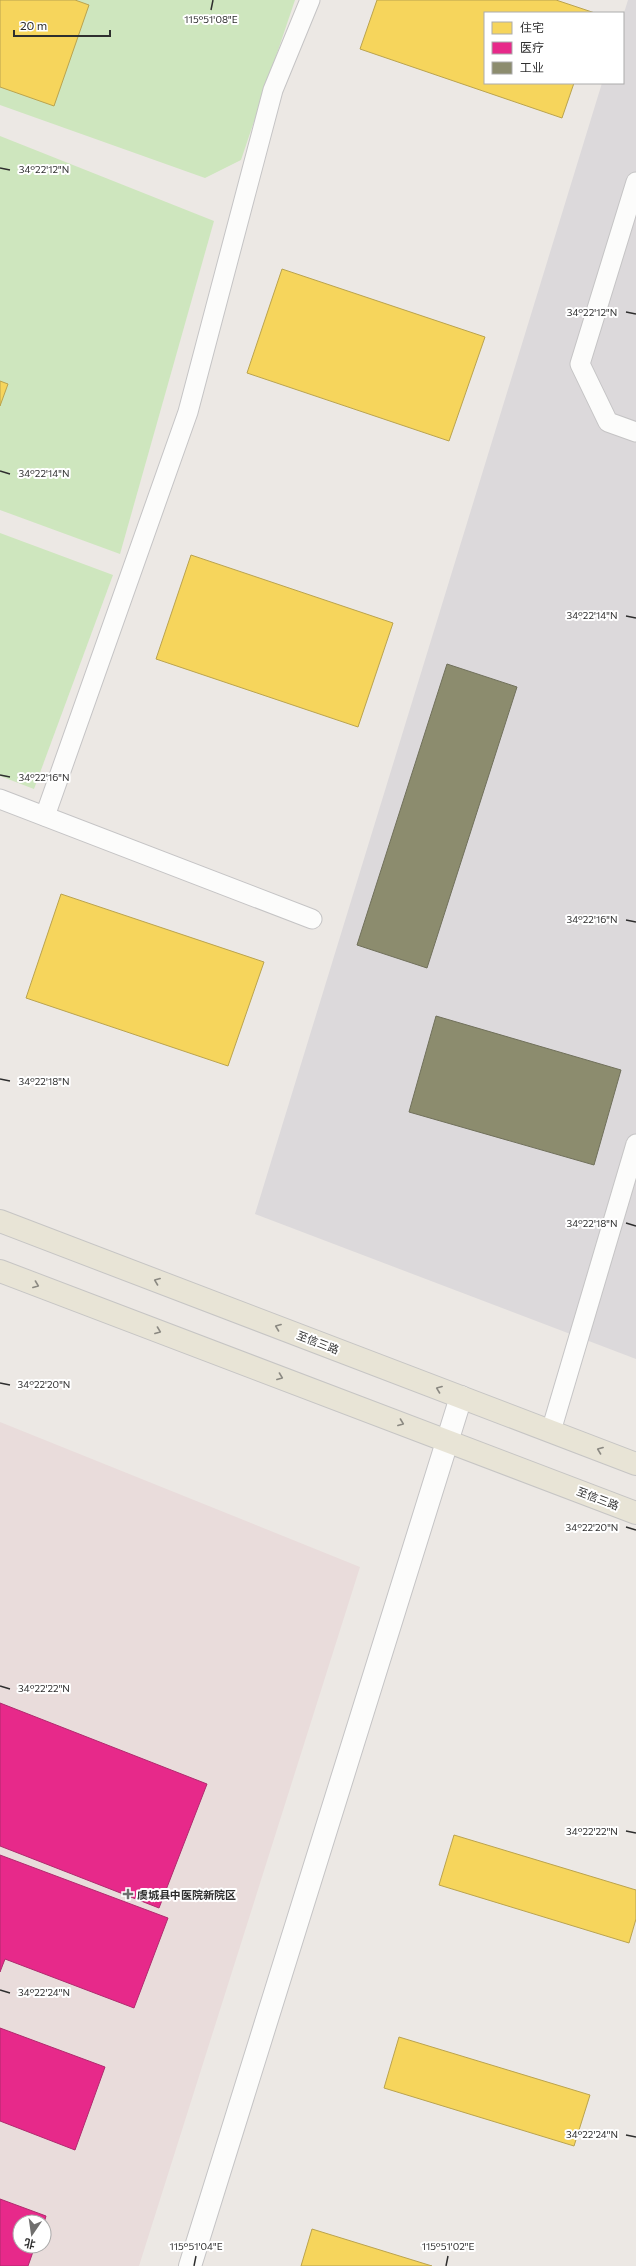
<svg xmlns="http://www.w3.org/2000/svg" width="636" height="2266" font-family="Commissioner,'Noto Sans SC',sans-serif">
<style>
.industrial{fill:#dcd9db}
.medical{fill:#e9dcdb;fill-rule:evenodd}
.green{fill:#cee6be}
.homes{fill:#f6d55c;stroke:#baa34e}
.health{fill:#e7298a;stroke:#b02a6e}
.industry{fill:#8c8c6e;stroke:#70705b}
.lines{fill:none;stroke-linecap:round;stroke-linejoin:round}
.lane-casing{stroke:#c5c4c5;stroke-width:21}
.street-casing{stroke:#c5c4c5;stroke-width:24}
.primary-casing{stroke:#c6c5c4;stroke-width:24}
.lane{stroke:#fcfcfb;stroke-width:19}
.street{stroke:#fcfcfb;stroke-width:22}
.primary{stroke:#e8e4d6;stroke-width:22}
.oneway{stroke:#8b8982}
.ticks{fill:none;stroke:#2e2e2e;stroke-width:1.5}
.poi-dot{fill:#706f6e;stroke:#fff;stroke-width:1.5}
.labels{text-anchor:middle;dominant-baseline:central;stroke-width:4;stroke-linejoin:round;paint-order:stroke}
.street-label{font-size:11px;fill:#2e2e2e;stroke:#fff}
.poi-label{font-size:11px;font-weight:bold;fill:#2e2e2e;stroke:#fff;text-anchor:start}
.ticks-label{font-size:10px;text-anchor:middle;fill:#2e2e2e;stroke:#fff;stroke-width:4;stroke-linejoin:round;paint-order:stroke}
</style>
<rect width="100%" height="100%" fill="#ece8e4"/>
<polygon class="industrial" points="628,0 636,0 636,1359 255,1214 602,83 623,83 623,16"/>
<path class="medical" d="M0,1422L360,1567L139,2266H0ZM20,2222H44V2246H20Z"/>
<g class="green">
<polygon points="0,0 295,0 241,160 205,178 0,105"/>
<polygon points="0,136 214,221 120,554 0,510"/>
<polygon points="0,533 113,575 34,789 0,776"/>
</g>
<g class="homes">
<polygon points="0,0 75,0 89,5 54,106 0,87"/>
<polygon points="377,0 556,0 595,13 485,13 485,83 574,83 562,118 360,49"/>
<polygon points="282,269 485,337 449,441 247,373"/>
<polygon points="0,381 8,384 0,406"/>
<polygon points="191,555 393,623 358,727 156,659"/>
<polygon points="61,894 264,962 228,1066 26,998"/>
<polygon points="454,1835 636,1890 636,1919 629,1943 439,1885"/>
<polygon points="399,2037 590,2095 574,2146 384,2088"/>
<polygon points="312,2229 432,2266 301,2266"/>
</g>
<g class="health">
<polygon points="0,1703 207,1784 159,1908 0,1846"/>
<polygon points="0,1855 168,1918 134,2008 5,1959 0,1972"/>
<polygon points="0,2028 105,2067 75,2150 0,2121"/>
<polygon points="0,2199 46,2216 44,2223 20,2222 20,2246 35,2246 28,2266 0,2266"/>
</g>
<g class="industry">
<polygon points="447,664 517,687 427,968 357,945"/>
<polygon points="436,1016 621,1070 594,1165 409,1112"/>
</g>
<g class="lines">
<g class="lane-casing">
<g id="lane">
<polyline points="636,182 580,364 608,422 636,432"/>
<polyline points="0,799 312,919"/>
<polyline points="45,816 188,412 273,90 310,0"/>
<polyline points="551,1431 636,1144"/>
</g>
</g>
<g class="street-casing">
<polyline id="street" points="190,2266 461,1397"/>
</g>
<g class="primary-casing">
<g id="primary">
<polyline points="0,1221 636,1464"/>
<polyline points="0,1271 636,1513"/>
</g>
</g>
<use href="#lane" class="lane"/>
<use href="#street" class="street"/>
<use href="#primary" class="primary"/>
</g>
<defs><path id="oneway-chevron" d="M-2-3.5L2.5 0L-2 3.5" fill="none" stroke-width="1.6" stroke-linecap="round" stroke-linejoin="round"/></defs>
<g class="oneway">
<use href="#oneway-chevron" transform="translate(157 1281) rotate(-159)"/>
<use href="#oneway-chevron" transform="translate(36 1285) rotate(21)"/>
<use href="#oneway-chevron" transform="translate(278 1327) rotate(-159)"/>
<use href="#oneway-chevron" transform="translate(158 1331) rotate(21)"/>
<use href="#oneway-chevron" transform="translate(280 1377) rotate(21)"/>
<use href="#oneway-chevron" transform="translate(439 1389) rotate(-159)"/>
<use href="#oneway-chevron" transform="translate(401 1423) rotate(21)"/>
<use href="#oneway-chevron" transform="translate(600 1450) rotate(-159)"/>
</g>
<path class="ticks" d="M211,10L213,0M0,168L10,170M626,312L636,314M0,471L10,474M626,616L636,618M0,775L10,777M626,920L636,922M0,1079L10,1081M626,1223L636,1226M0,1383L10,1385M626,1527L636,1530M0,1686L10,1689M626,1831L636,1833M0,1990L10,1993M626,2135L636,2137M194,2266L196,2256M446,2266L448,2256"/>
<path class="poi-dot" d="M126 1888h4v4h4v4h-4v4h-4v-4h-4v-4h4z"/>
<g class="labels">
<g class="street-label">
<text transform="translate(318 1342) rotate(21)">至信三路</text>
<text transform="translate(598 1498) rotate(21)">至信三路</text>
</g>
<g class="poi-label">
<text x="137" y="1894">虞城县中医院新院区</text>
</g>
</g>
<g class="ticks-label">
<text x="211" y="23">115°51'08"E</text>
<text x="44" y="173">34°22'12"N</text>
<text x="592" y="316">34°22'12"N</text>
<text x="44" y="477">34°22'14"N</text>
<text x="592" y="619">34°22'14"N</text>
<text x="44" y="781">34°22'16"N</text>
<text x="592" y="923">34°22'16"N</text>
<text x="44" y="1085">34°22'18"N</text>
<text x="592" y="1227">34°22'18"N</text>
<text x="44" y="1388">34°22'20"N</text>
<text x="592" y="1531">34°22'20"N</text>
<text x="44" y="1692">34°22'22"N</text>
<text x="592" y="1835">34°22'22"N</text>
<text x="44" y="1996">34°22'24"N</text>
<text x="592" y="2138">34°22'24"N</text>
<text x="196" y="2250">115°51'04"E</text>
<text x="448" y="2250">115°51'02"E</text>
</g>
<rect x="484" y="12" width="140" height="72" fill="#ffffff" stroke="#ababab"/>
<rect x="492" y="22" width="20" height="12" fill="#f6d55c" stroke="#ababab"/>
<text x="520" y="32" font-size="12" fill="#2e2e2e">住宅</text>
<rect x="492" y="42" width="20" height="12" fill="#e7298a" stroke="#ababab"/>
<text x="520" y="52" font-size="12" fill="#2e2e2e">医疗</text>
<rect x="492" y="62" width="20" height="12" fill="#8c8c6e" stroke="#ababab"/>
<text x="520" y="72" font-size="12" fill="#2e2e2e">工业</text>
<g transform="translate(32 2234) rotate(193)"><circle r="19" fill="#ffffff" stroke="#ababab"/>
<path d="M0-3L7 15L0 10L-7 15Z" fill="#706f6e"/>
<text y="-6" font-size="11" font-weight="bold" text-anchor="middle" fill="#2e2e2e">北</text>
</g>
<path d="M14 30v6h96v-6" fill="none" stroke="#2e2e2e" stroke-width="2"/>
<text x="20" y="30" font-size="12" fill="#2e2e2e" stroke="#ffffff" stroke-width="3" paint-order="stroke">20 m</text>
</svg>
